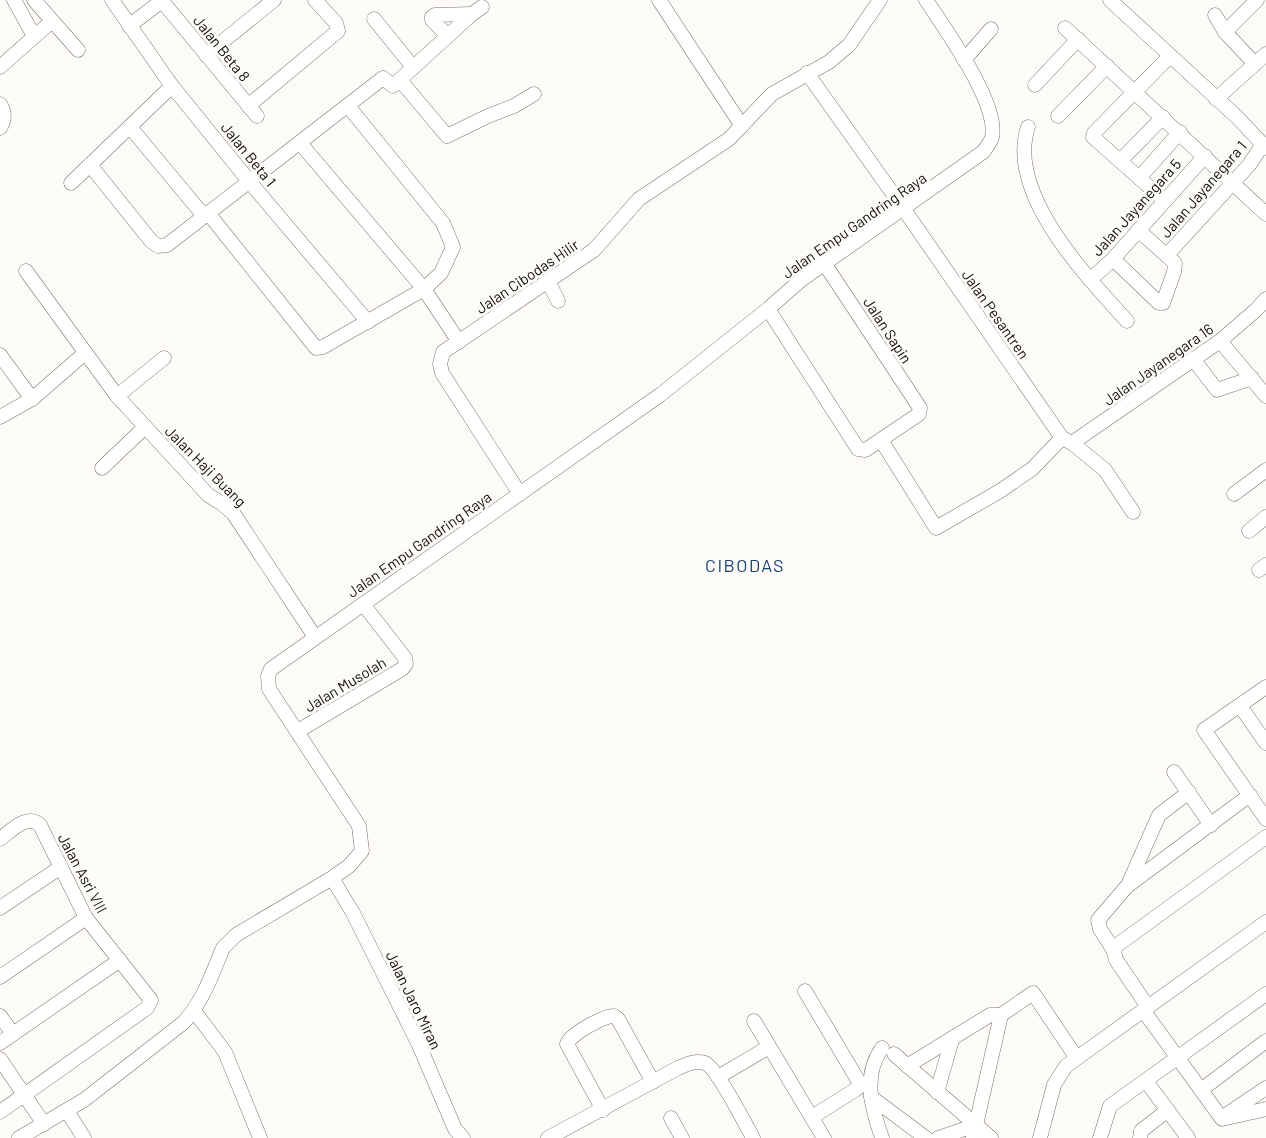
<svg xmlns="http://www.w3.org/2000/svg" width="1266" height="1138" font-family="Barlow,sans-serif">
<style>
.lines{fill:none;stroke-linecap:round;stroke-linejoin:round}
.minor-casing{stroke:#7d7366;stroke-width:15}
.minor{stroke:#fff;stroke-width:14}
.labels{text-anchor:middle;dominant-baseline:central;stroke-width:6;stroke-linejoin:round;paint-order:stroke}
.street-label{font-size:15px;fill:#110e09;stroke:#fdfbf8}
.quarter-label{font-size:18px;letter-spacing:1.5px;fill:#1a4074;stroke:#fdfbf8}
</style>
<rect width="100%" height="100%" fill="#fdfbf8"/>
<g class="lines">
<g class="minor-casing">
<g id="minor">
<polyline points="14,0 34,36"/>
<polyline points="34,0 78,50"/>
<polyline points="112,0 172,86 253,186 368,322"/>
<polyline points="659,0 742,126"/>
<polyline points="1110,0 1238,118 1266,148"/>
<polyline points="162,1 257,116"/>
<polyline points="1215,15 1225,32 1255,64"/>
<polyline points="374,19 413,67"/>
<polyline points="129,26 163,0"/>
<polyline points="1065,28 1266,214"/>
<polyline points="1225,32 1257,0"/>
<polyline points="448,36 432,20 432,17 435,15 472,14"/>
<polyline points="206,55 274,0"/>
<polyline points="964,60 991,29"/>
<polyline points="0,67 52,21"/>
<polyline points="807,73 903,208 1062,438"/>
<polyline points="400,80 447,136 488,116 514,106 534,94"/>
<polyline points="1035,85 1078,39"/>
<polyline points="1216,99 1266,54"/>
<path d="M0,104C5,112 5,120 0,128"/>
<polyline points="248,106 338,31 336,23 315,0"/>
<polyline points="1058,116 1107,66"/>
<polyline points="130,127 204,216"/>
<path d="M1028,127C1006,193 1086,276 1127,321"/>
<polyline points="300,143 424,289 459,342"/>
<polyline points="1120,161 1163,117"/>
<polyline points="90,165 151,241 158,246 167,245 383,78 393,86 472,14 482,7"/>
<polyline points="1139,178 1180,132"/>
<polyline points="71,183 172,86"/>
<polyline points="1164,200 1093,137 1094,133 1170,56"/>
<polyline points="208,213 316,348 323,347 424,289 441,273 453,247 443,223 348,106"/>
<polyline points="1167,255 1249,165 1263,144"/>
<polyline points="1113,259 1159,303 1163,303 1174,272 1175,263 1138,230"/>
<polyline points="26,271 117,396 208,495 221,503 233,513 315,637"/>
<polyline points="1090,280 1113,259 1205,156"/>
<polyline points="548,281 558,301"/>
<polyline points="768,309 858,449 865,450 867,449 919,414 920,408 824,263"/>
<polyline points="1220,341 1266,396"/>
<polyline points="0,355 32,399"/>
<polyline points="1193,359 1217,390 1252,378"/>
<polyline points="117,396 164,358"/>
<polyline points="0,417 32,399 85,353"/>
<polyline points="1062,438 1072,443 1220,341 1256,310 1266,299"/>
<polyline points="881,440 936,528 1000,491 1032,469 1062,438"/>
<polyline points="1072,443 1105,470 1133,512"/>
<polyline points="102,468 144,428"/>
<polyline points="520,494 442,373 440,364 443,352 594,250 639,199 729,139 772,94 829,62 849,45 880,0"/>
<polyline points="1234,494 1266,470"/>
<polyline points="1249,531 1266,517"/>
<polyline points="1259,570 1266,565"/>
<polyline points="1266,687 1204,730 1266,819"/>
<polyline points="1240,706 1266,743"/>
<polyline points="298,731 402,669 406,664 405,658 363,604"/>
<polyline points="1174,772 1211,825"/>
<path d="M0,839C11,831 27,813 40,825L86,918L151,1000L147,1008L0,1112"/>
<polyline points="332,878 353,913 419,1045 455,1129 463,1138"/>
<polyline points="1130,884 1250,795"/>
<polyline points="0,908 61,867"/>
<polyline points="1114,951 1100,929 1098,920 1128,885 1159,815 1189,792"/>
<polyline points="0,977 86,918"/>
<polyline points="805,991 859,1082 859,1087 855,1090 812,1117"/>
<polyline points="1148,1007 1116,960 1114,952 1116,946 1266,837"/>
<polyline points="1143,1010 1222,1119 1266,1109"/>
<polyline points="194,1011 225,1052 260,1138"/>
<polyline points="0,1016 13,1034"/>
<polyline points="754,1021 824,1138"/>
<polyline points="0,1043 120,960"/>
<path d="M882,1048C862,1076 872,1109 882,1138"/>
<polyline points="894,1054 991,1138"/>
<polyline points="0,1059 44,1124"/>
<polyline points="907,1066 990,1015 1001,1015"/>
<polyline points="718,1077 769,1047"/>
<polyline points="1146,1081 1188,1138"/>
<polyline points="1201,1090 1266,1041"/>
<polyline points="937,1092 952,1040"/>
<polyline points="871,1097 926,1138"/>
<path d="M603,1110L567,1044C570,1034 604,1016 614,1016L618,1019L653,1082"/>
<polyline points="67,1111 84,1138"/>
<polyline points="1223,1117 1266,1088"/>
<polyline points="671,1118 682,1138"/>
<path d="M19,1138L84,1100L183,1023C203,1002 212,974 223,948L236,935L332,878L349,866L362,851L359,826L269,689L268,676L271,669L660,395L768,309L801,280L983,152C986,148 991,142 992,137C999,103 945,29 926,0"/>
<path d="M548,1138L678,1068C687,1064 695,1060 705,1063C716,1067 746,1125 753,1138"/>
<polyline points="938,1138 976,1125"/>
<polyline points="973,1138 1001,1015 1004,1013 1033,993 1076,1057"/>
<polyline points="1040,1138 1054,1085 1066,1066 1266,922"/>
<polyline points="1100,1138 1110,1106 1266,994"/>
<polyline points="1140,1138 1141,1131 1168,1110"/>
</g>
</g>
<use href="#minor" class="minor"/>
</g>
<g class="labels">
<g class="street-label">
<text transform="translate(222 48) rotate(51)">Jalan Beta 8</text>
<text transform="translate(249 154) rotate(51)">Jalan Beta 1</text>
<text transform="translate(1203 189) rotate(-49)">Jalan Jayanegara 1</text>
<text transform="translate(1136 207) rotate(-48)">Jalan Jayanegara 5</text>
<text transform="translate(854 225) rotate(-35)">Jalan Empu Gandring Raya</text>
<text transform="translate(527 276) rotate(-34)">Jalan Cibodas Hilir</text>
<text transform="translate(996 314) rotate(55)">Jalan Pesantren</text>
<text transform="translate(888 330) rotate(57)">Jalan Sapin</text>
<text transform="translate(1158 364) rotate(-35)">Jalan Jayanegara 16</text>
<text transform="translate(206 466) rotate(45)">Jalan Haji Buang</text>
<text transform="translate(419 544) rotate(-35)">Jalan Empu Gandring Raya</text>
<text transform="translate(345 684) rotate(-31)">Jalan Musolah</text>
<text transform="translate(83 873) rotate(62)">Jalan Asri VIII</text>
<text transform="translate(414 1000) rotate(64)">Jalan Jaro Miran</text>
</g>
<g class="quarter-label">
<text x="745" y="565">CIBODAS</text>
</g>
</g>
</svg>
